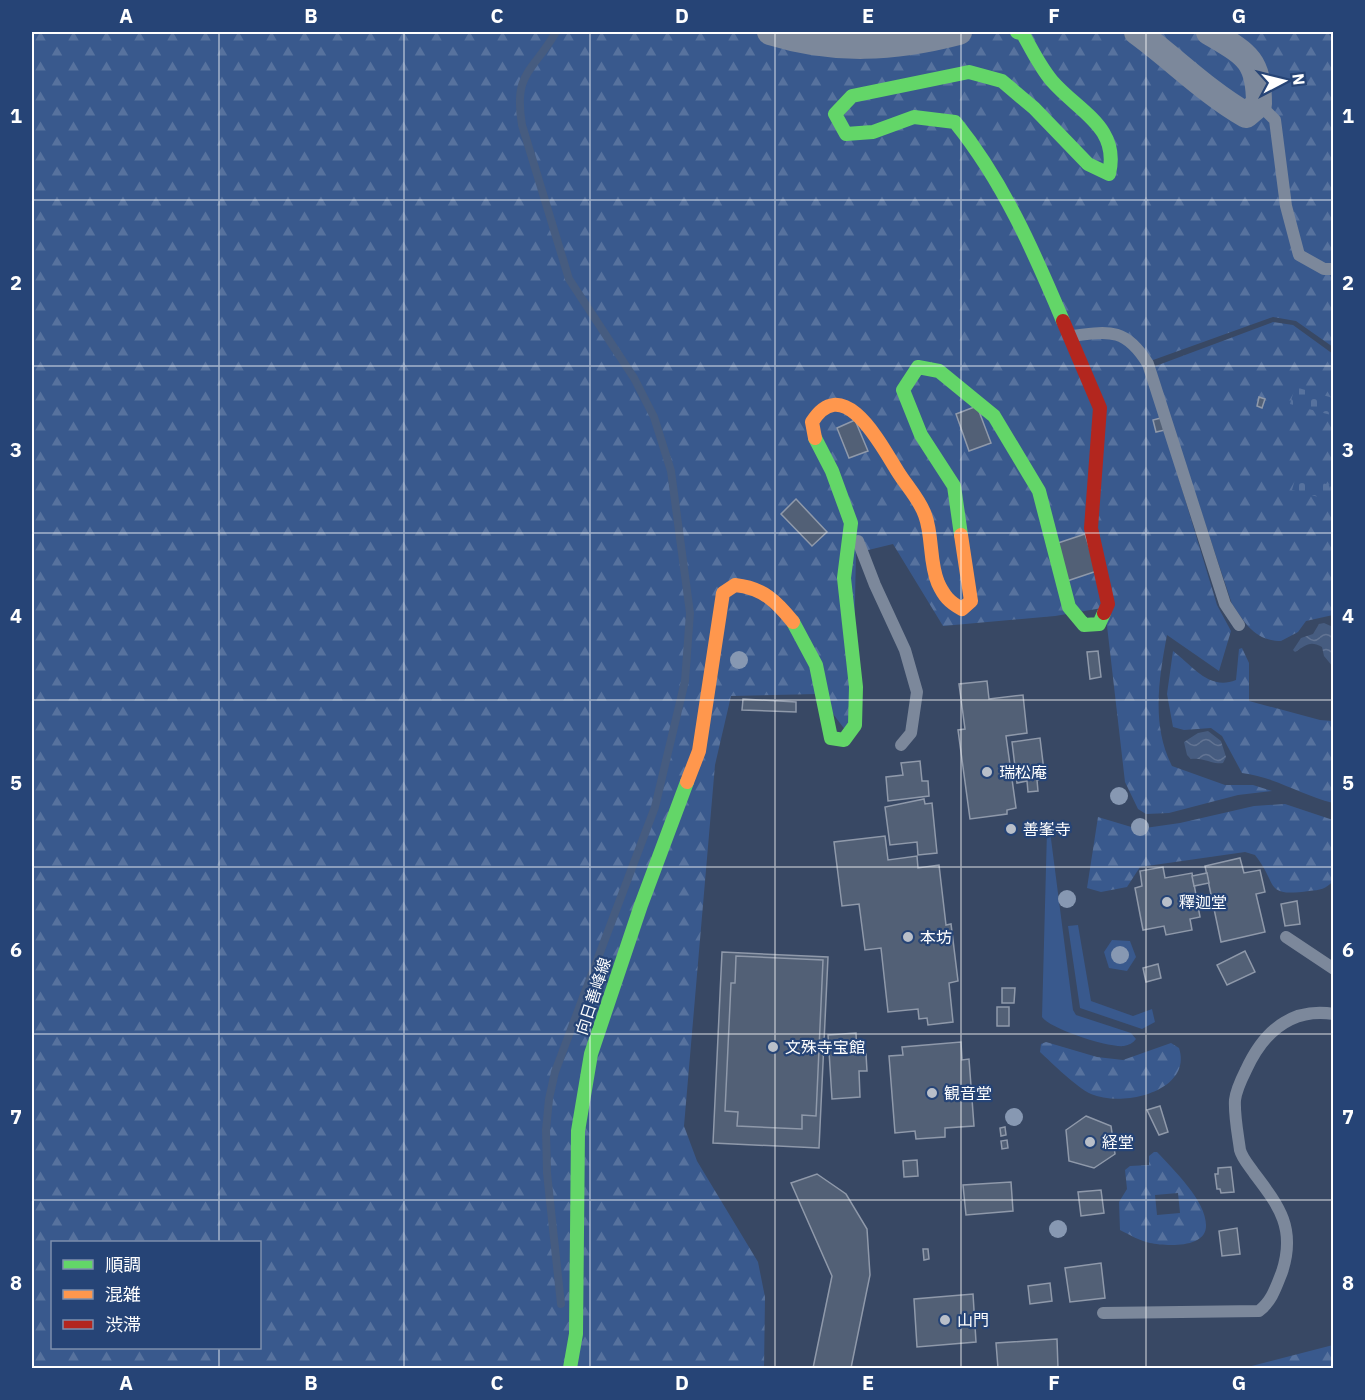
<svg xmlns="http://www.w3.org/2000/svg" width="1365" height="1400" font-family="'IBM Plex Sans','Noto Sans JP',sans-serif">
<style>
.forest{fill:url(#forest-firs);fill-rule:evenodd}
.cemetery{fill:url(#cemetery-stones)}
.garden{fill:#39598d}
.water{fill:url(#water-waves)}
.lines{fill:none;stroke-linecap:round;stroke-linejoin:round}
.stream{stroke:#465c80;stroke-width:8}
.building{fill:#526076;stroke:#8f99aa;stroke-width:1.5}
.lane{stroke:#7c889b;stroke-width:12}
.street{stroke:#7c889b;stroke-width:26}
.fast{stroke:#63d668;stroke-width:14}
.slow{stroke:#ff974d;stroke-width:14}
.jam{stroke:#b3261e;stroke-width:14}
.tree{fill:#8798b2}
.grid{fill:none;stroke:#fff;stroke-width:1.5;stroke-opacity:0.55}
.poi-dot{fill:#b9bfc9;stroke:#264476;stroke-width:2}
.labels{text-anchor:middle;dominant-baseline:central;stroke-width:4.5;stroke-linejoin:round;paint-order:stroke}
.poi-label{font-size:16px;fill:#fff;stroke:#264476;text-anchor:start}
.street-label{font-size:16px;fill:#fff;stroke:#264476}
.neatline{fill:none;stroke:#fff;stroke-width:2}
.grid-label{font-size:20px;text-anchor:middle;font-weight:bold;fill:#fff}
</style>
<defs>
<pattern id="forest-firs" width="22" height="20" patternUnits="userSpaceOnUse" patternTransform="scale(1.5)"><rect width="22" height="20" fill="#39598d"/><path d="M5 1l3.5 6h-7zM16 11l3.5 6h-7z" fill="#57729e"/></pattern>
<pattern id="cemetery-stones" width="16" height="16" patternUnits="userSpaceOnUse" patternTransform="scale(1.5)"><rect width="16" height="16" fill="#39598d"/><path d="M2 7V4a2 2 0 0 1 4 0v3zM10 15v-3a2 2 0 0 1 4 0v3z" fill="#57729e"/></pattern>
<pattern id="water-waves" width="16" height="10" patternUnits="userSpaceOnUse" patternTransform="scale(1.5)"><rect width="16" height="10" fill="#465c80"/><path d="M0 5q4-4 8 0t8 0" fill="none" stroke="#627493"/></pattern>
</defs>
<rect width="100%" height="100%" fill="#384864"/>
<g class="forest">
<path d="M32,32H1333V347L1296,321L1273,317L1142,364L1147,373L1217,605L1231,631L1219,671L1167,635C1159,678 1151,725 1172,766L1225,785H1253L1272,791L1238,795L1169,813L1146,814L1138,809L1125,782L1106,617L1108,607L1055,616L943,626L893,544L856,553L852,739L818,694L731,696L715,765L684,1126L697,1161L758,1262L765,1297L764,1368H32ZM52,1242H260V1348H52Z"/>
<path d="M1273,322L1293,325L1333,354V615L1306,621L1298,632L1281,641C1255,641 1245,623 1232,604L1153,367Z"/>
<path d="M1242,648L1249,663V701L1320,720L1333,721V803C1301,795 1275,777 1242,773L1222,736L1211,728L1184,730L1173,727L1167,694L1173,651C1193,666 1209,691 1236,680L1239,649Z"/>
<path d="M1285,804L1333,820V881C1326,889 1320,890 1309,891C1263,897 1279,885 1255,855L1245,852L1140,867L1127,887L1101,892L1087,888L1098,817L1138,829L1180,823L1254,806Z"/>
<path d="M1046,1042L1097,1057L1123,1060L1171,1043L1179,1048C1193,1091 1123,1108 1091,1094C1076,1087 1052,1063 1040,1052L1041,1044Z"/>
<path d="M1154,1152H1157C1173,1169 1206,1201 1206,1225C1207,1249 1165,1246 1150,1243C1140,1241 1130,1235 1120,1230L1119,1202L1127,1189L1125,1170L1130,1166L1149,1165V1156ZM1178,1193L1180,1213L1157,1215L1155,1195Z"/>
<polygon points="1333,1345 1333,1368 1244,1368"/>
</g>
<g class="cemetery">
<polygon points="1295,387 1333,398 1331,415 1290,404"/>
<polygon points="1296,476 1330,485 1326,499 1292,490"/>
</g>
<g class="garden">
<path d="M1047,830L1050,831L1073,1010L1076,1015L1131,1033L1136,1039C1133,1043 1129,1045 1124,1046C1109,1048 1050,1029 1042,1017Z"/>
<polygon points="1078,925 1091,1001 1133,1016 1152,1009 1155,1022 1142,1029 1080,1008 1068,926"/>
<polygon points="1112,940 1130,941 1136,957 1127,971 1109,968 1104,952"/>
</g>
<g class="water">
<path d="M1324,623L1333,627V667L1324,656L1322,647C1310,640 1306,645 1295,652L1293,650L1301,638L1313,634L1319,624Z"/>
<path d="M1208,731L1221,741L1226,757L1223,763C1214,765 1203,757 1191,759L1187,755L1184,742L1198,733Z"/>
</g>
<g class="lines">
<path class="stream" d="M556,32C533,72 513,72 522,125L569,279L634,378L654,417L671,471L690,613L685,681L655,807L582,1000L555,1072L549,1099L546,1130L547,1173L561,1304"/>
</g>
<g class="building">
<polygon points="1259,397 1265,399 1262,408 1257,406"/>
<polygon points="977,406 991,443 969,451 956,414"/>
<polygon points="1161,418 1165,430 1156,432 1153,420"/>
<polygon points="855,420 868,451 849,458 837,428"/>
<polygon points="796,499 827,532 812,546 781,514"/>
<polygon points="1085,534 1097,571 1067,581 1055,544"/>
<polygon points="1098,651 1101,677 1090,679 1087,652"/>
<polygon points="987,681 989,699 1023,695 1027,733 1006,736 1016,808 1007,810 1007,814 970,819 958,730 965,729 959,684"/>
<polygon points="743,699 796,702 796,712 742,710"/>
<polygon points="1040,738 1045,779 1037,780 1038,791 1028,792 1027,781 1017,783 1012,742"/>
<polygon points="920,761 922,781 928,781 929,796 888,801 886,777 903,775 901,763"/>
<polygon points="924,799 925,804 932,803 937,853 918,855 917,842 890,845 885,807"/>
<polygon points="885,836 888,860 917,856 918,868 939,865 946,925 951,924 958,981 949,983 953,1022 928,1025 927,1018 919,1019 918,1009 888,1012 881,948 865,950 859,904 842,906 834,842"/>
<polygon points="1240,858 1244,873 1260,870 1265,892 1256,894 1265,932 1221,942 1205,866"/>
<polygon points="1163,867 1165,878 1192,873 1200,917 1190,919 1192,930 1166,935 1164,926 1143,930 1135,888 1142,886 1140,871"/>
<polygon points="1207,873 1209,883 1194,886 1192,876"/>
<polygon points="1297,901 1300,924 1285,926 1281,904"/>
<polygon points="1245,951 1255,972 1227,985 1217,965"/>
<polygon points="722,952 828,957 819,1148 713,1143"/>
<polygon points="736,956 823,960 816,1116 802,1115 802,1129 737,1126 738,1112 725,1111 731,983 735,983"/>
<polygon points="1158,964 1161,978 1146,982 1143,968"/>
<polygon points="1002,988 1015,988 1014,1003 1002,1003"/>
<rect x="997" y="1007" width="12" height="19"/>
<polygon points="856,1033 857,1054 866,1054 867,1071 859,1071 860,1097 832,1099 828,1035"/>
<polygon points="961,1042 962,1060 969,1059 974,1126 945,1128 945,1137 916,1139 915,1131 895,1133 889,1056 903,1055 902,1047"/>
<polygon points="1160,1106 1168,1132 1159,1135 1147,1110"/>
<polygon points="1086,1116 1111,1126 1115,1154 1094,1168 1069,1161 1066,1130"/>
<polygon points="1005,1127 1006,1135 1001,1136 1000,1128"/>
<polygon points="1007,1140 1008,1148 1002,1149 1001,1141"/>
<polygon points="917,1160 918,1176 904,1177 903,1161"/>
<polygon points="1231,1167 1234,1192 1221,1193 1220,1189 1217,1189 1215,1174 1218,1174 1218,1168"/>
<polygon points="817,1174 846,1194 867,1229 870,1275 851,1368 813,1368 832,1276 791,1183"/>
<polygon points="1011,1182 1013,1211 966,1215 963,1185"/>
<polygon points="1101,1190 1104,1213 1081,1216 1078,1192"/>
<polygon points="1237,1228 1240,1254 1222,1256 1219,1231"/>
<polygon points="923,1249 928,1249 929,1259 924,1260"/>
<polygon points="1101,1263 1105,1298 1070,1302 1065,1268"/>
<polygon points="1050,1283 1052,1301 1030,1304 1028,1286"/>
<polygon points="973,1294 976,1342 917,1347 914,1299"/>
<polygon points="1057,1339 1058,1368 998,1368 996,1343"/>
</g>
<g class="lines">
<g class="lane">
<polyline points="1259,104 1275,120 1286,206 1299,255 1324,269 1334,269"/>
<path d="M1072,336C1110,331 1126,328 1148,364L1225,604L1239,625"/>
<polyline points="858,541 875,585 905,650 917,692 911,733 901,745"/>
<polyline points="1286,937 1334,969"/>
<path d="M1103,1313L1259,1311C1272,1301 1276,1287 1282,1272C1296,1229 1280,1207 1254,1173C1250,1167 1242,1158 1240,1150C1238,1135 1234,1115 1235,1100C1236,1091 1242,1078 1246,1070C1263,1033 1290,1007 1334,1014"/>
</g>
<g class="street">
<path d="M770,32C834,52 894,49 959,32"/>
<path d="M1137,32C1174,59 1206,92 1246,115L1259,104C1259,59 1246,54 1209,32"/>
</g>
<g class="fast">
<path d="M1017,32L1023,34C1032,50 1040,67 1052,81C1079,112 1120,127 1109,174L1088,164L1034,108L1002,81L969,72L852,96L835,114L846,134L873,132L914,117L955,122C1003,181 1034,252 1063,321"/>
<polyline points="961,535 954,486 921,435 903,390 918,367 939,371 994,416 1039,491 1069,607 1084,625 1099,624 1104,613"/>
<polyline points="793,622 816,665 831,738 844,740 855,725 856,687 844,578 851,523 832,471 815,438"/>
<polyline points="570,1368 576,1334 578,1131 591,1054 641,905 687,782"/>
</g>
<g class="slow">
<path d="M815,438L812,422C844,371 882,447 898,472C906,485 920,500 925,515C933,536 929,562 938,583C944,596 949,602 962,609L971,601L961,535"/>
<path d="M687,782L699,751L723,593L735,585C763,588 776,601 793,622"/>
</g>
<polyline class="jam" points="1063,321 1100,408 1091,528 1108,604 1104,613"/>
</g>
<g class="tree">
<circle cx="739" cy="660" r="9"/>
<circle cx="1119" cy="796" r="9"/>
<circle cx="1140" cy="827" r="9"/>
<circle cx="1067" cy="899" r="9"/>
<circle cx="1120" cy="955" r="9"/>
<circle cx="1014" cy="1117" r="9"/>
<circle cx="1058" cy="1229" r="9"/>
</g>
<path class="grid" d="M219,32V1242M404,32V1368M590,32V1368M775,32V1368M961,32V1368M1146,32V1368M32,200H1334M32,366H1334M32,533H1334M32,700H1334M32,867H1334M32,1034H1334M32,1200H1334M219,1348V1368"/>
<g class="poi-dot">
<circle cx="987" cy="772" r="6"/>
<circle cx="1011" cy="829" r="6"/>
<circle cx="1167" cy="902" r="6"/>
<circle cx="908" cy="937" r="6"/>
<circle cx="773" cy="1047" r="6"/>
<circle cx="932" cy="1093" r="6"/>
<circle cx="1090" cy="1142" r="6"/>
<circle cx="945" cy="1320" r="6"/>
</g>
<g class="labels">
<g class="poi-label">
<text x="999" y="772">瑞松庵</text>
<text x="1023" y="829">善峯寺</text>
<text x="1179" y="902">釋迦堂</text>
<text x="920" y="937">本坊</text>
<text x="785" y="1047">文殊寺宝館</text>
<text x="944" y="1093">観音堂</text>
<text x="1102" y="1142">経堂</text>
<text x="957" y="1320">山門</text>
</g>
<g class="street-label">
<text transform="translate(593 996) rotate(-72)">向日善峰線</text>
</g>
</g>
<rect width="1365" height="1400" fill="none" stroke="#264476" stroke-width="66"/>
<rect x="51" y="1241" width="210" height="108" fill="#264476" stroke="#7d8fad" stroke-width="1.5"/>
<rect x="63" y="1260" width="30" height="9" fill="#63d668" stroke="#7d8fad" stroke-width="1.5"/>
<text x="105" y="1271" font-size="18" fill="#ffffff">順調</text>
<rect x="63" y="1290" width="30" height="9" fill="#ff974d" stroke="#7d8fad" stroke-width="1.5"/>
<text x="105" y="1301" font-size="18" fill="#ffffff">混雑</text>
<rect x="63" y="1320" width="30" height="9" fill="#b3261e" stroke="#7d8fad" stroke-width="1.5"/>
<text x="105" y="1331" font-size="18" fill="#ffffff">渋滞</text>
<g transform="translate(1284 81) rotate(83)" stroke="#264476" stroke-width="4.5" paint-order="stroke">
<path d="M0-4.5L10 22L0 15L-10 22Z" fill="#ffffff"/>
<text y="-9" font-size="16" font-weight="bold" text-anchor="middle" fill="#ffffff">N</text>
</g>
<rect x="33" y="33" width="1299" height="1334" class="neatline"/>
<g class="grid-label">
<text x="126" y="23">A</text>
<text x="311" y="23">B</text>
<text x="497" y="23">C</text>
<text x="682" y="23">D</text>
<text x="868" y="23">E</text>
<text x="1054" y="23">F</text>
<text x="1239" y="23">G</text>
<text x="16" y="123">1</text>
<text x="1348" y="123">1</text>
<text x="16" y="290">2</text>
<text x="1348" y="290">2</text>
<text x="16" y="457">3</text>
<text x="1348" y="457">3</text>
<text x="16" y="623">4</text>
<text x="1348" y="623">4</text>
<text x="16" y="790">5</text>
<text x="1348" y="790">5</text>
<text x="16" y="957">6</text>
<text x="1348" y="957">6</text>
<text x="16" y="1124">7</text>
<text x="1348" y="1124">7</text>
<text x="16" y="1290">8</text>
<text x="1348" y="1290">8</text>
<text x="126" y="1390">A</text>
<text x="311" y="1390">B</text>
<text x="497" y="1390">C</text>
<text x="682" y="1390">D</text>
<text x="868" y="1390">E</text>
<text x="1054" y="1390">F</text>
<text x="1239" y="1390">G</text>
</g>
</svg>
